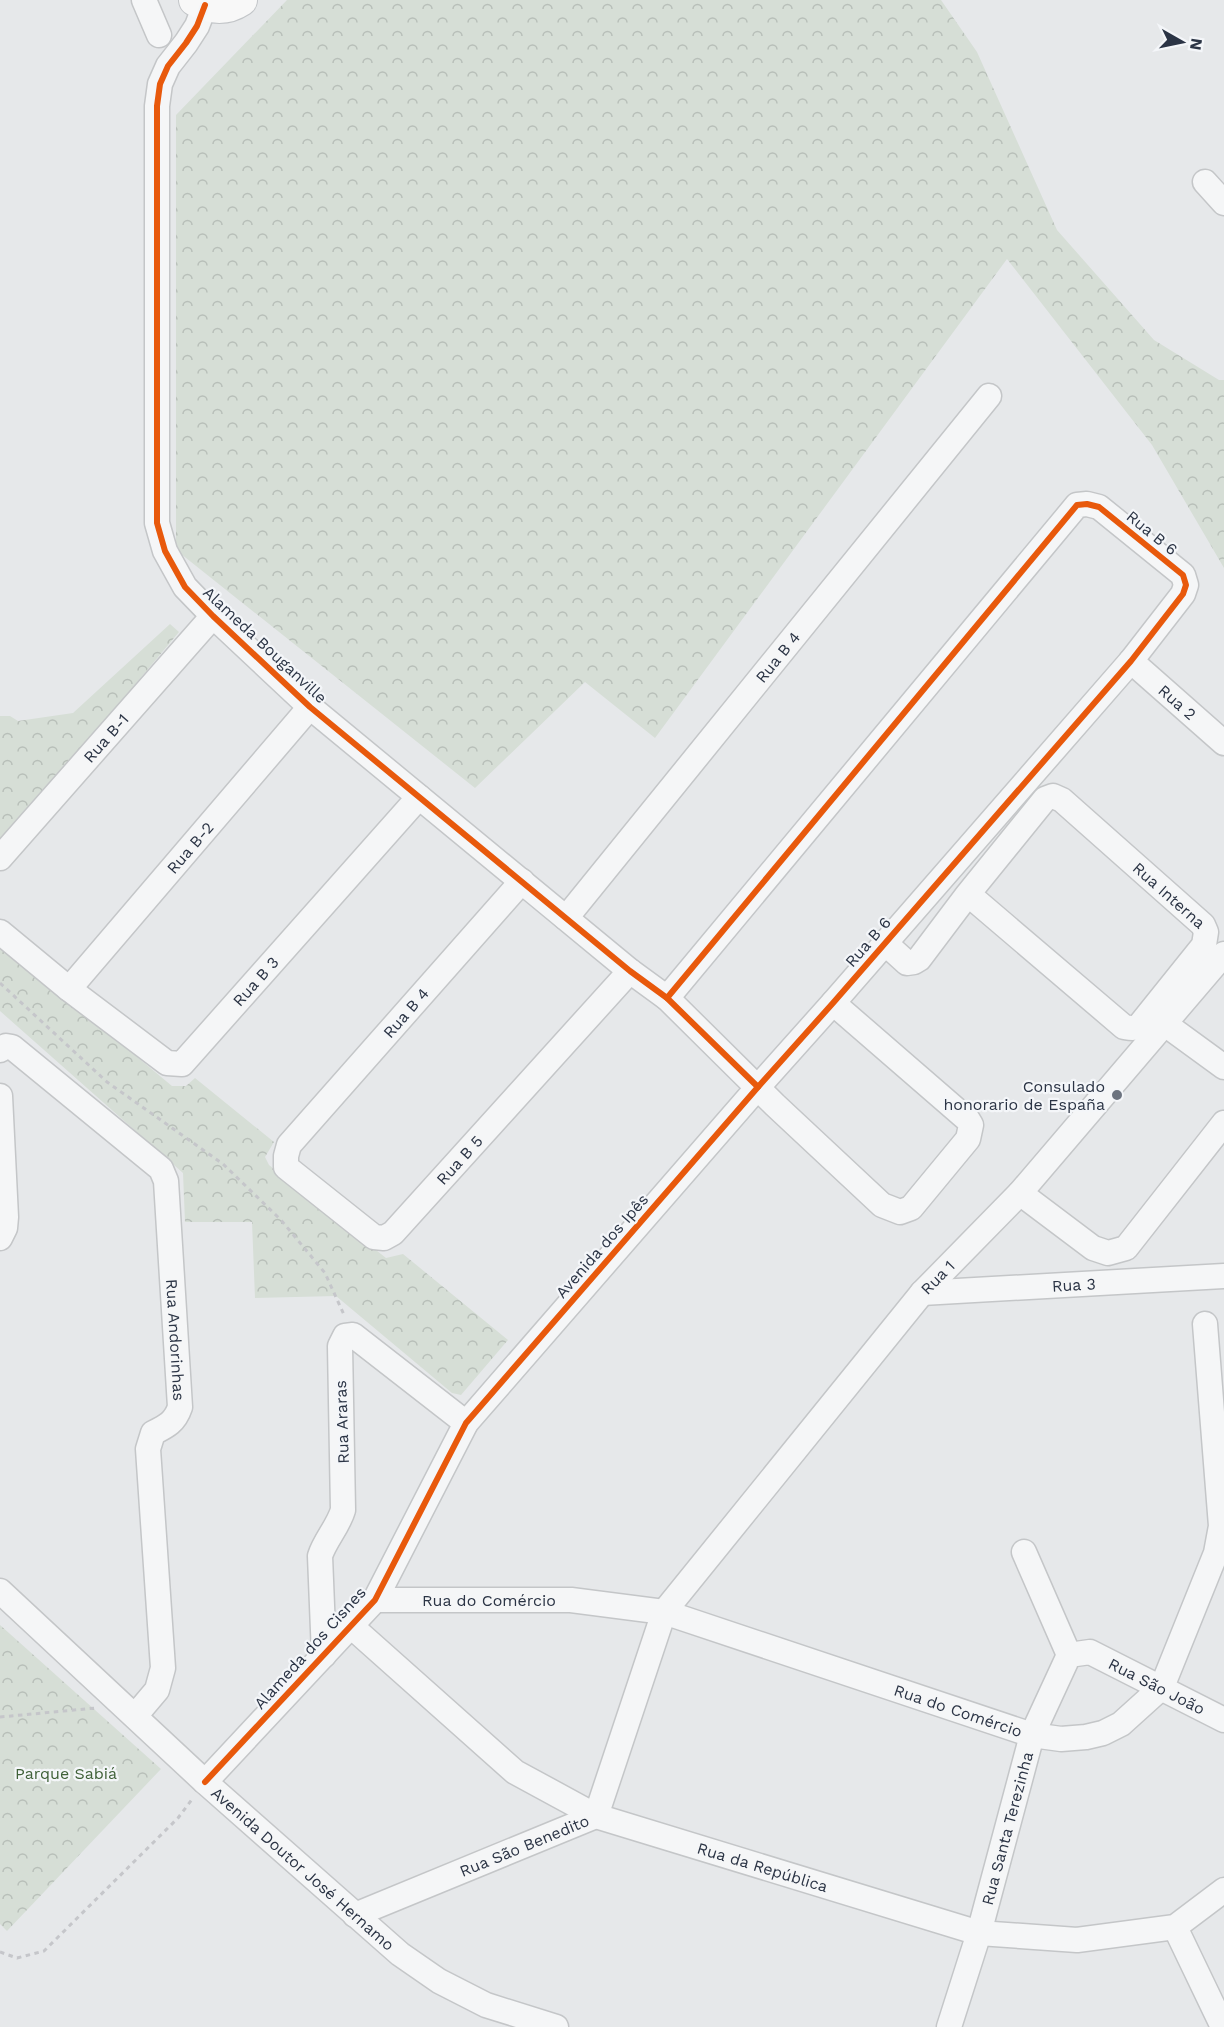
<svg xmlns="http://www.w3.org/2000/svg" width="1224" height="2027" font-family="'Work Sans',sans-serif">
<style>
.forest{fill:url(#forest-crowns)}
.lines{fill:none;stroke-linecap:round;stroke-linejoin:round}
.minor-casing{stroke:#c4c6c8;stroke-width:27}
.major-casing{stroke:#c2c5c8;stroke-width:34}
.path{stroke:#c5c6ca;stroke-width:3;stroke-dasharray:4.5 4.5;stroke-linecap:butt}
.minor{stroke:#f5f6f7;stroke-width:24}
.major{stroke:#f8f8f8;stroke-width:32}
.cycleway-casing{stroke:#f4f6f9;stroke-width:10}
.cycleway{stroke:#e8590c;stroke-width:6}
.poi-dot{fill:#6c737f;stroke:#f4f6f9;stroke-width:2}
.labels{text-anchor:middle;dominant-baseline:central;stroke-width:4.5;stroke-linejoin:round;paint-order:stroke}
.street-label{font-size:16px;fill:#2b3445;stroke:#f4f6f9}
.poi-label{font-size:16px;fill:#2b3445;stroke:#f4f6f9;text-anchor:end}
.park-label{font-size:16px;fill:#3f6138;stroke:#f4f6f9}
</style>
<defs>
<pattern id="forest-crowns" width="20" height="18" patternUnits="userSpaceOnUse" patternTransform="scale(1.5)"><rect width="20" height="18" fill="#d6ded6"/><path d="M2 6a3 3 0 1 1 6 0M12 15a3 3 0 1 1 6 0" fill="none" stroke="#b8bfb9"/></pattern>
</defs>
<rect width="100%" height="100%" fill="#e6e8ea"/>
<g class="forest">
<polygon points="287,0 941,0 977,52 1057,230 1154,340 1219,380 1224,380 1224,568 1152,445 1007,259 655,738 585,682 475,788 176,550 176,115"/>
<polygon points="170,624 179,632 0,846 0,716 10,716 18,721 73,713"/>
<polygon points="0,943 172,1086 186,1086 195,1078 274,1142 265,1157 269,1165 386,1258 403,1254 508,1340 461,1395 452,1393 336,1296 255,1298 252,1222 185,1222 183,1173 0,1011"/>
<polygon points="0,1625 161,1769 7,1931 0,1924"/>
</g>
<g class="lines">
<g class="minor-casing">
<g id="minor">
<polyline points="144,0 159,35"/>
<polyline points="205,5 197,26 186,43 168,66 160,84 157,106 157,523 165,551 185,587 213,616 310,707 630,971 667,998 775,1105 882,1205 900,1212 911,1208 968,1139 971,1125 968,1120 833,1003"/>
<polyline points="1205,182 1224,203"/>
<path id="s1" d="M1131,661L1224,743"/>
<path id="s2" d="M0,858L213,616"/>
<path id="s3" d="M522,881L289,1145L286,1156V1167L374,1237L384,1238L393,1233L630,971"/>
<path id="s4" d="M566,918L989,396"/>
<path id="s5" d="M0,932L69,989L167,1063L182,1064L419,797"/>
<path id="s6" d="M885,943L907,963L914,962L919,959L968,894L1045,799L1053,796L1062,800L1203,925L1206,932L1204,945L1139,1026C1134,1029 1130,1028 1124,1027L968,894"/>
<path id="s7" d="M69,989L310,707"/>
<polyline points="1165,1024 1224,1067"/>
<path id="s8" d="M0,1050L6,1046L12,1047L161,1169L166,1181L180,1407C175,1422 167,1426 153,1433L148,1449L163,1668L157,1690L135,1716"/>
<polyline points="0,1096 6,1217 5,1228 0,1238"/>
<polyline points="1020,1193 1093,1248 1108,1253 1126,1248 1224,1123"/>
<path id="s9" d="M922,1293L1224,1276"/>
<polyline points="1024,1552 1069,1655"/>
<path id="s10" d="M0,1591L205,1782L400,1954L439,1981L486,2005L556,2027"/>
<path id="s11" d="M375,1600H571L664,1612L1032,1735L1061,1739L1086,1737L1103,1733L1121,1724L1162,1687L1216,1553L1221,1526L1205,1324"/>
<path id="s12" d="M351,1626L515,1772L596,1816L979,1933L1077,1940L1175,1927L1224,1890"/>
<path d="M324,1655L320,1556C325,1540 338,1527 343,1510L340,1346L345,1336L353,1335L466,1423"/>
<polyline points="205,1782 375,1600 466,1423 758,1087 833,1003 1131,661 1183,594 1186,585 1183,575 1099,507 1087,504 1077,505 667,998"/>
<path id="s13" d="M355,1915L596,1816L664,1612L922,1293L1020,1193L1224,954"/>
<polyline points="1175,1927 1223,2027"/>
<path id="s14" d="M949,2027L979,1933L1032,1735L1069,1655L1090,1652L1224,1720"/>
</g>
</g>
<g class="major-casing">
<path id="major" d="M195,0C210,8 226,10 241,0"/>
</g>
<g class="path">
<polyline points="0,983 107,1082 223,1164 281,1220 325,1273 345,1317"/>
<polyline points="0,1717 96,1708"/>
<polyline points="0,1952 17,1958 44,1951 178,1818 193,1798"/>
</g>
<use href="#minor" class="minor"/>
<use href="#major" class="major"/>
<g class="cycleway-casing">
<g id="cycleway">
<polyline points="205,5 197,26 186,43 168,66 160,84 157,106 157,523 165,551 185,587 213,616 310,707 630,971 667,998 758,1087"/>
<polyline points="205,1782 375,1600 466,1423 758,1087 833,1003 1131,661 1183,594 1186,585 1183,575 1099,507 1087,504 1077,505 667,998"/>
</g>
</g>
<use href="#cycleway" class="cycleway"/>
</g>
<circle class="poi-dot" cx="1117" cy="1095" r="6"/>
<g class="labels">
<g class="street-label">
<text transform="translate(1152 533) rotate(39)">Rua B 6</text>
<text transform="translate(265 645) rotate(43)">Alameda Bouganville</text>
<text stroke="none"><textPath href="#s4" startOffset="336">Rua B 4</textPath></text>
<text stroke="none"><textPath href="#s1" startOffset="62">Rua 2</textPath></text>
<text stroke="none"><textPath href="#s2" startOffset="160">Rua B-1</textPath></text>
<text stroke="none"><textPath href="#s7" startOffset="186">Rua B-2</textPath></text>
<text stroke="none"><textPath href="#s6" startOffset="408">Rua Interna</textPath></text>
<text transform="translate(868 942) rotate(-49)">Rua B 6</text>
<text stroke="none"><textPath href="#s5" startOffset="338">Rua B 3</textPath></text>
<text transform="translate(406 1013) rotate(-49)">Rua B 4</text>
<text stroke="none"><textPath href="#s3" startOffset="606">Rua B 5</textPath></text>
<text transform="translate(602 1246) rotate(-49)">Avenida dos Ipês</text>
<text stroke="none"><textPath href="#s13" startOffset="908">Rua 1</textPath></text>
<text stroke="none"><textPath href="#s9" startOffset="152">Rua 3</textPath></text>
<text stroke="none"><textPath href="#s8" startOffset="378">Rua Andorinhas</textPath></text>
<text transform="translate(342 1422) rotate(-92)">Rua Araras</text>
<text stroke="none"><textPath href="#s11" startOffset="114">Rua do Comércio</textPath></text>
<text transform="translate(310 1648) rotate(-48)">Alameda dos Cisnes</text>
<text stroke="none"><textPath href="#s14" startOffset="488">Rua São João</textPath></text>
<text stroke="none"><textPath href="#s11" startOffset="600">Rua do Comércio</textPath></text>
<text stroke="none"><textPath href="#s14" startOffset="207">Rua Santa Terezinha</textPath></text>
<text stroke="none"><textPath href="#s13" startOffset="183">Rua São Benedito</textPath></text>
<text stroke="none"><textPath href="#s12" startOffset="486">Rua da República</textPath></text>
<text stroke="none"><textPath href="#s10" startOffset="411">Avenida Doutor José Hernamo</textPath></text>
</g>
<g class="poi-label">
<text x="1105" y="1086">Consulado<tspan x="1105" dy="18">honorario de España</tspan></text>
</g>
<g class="park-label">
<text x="66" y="1773">Parque Sabiá</text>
</g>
</g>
<g transform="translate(1182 42) rotate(99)" stroke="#f4f6f9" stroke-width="4.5" paint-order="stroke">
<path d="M0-4.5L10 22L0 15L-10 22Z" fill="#2b3445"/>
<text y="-9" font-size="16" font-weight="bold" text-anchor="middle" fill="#2b3445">N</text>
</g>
</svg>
